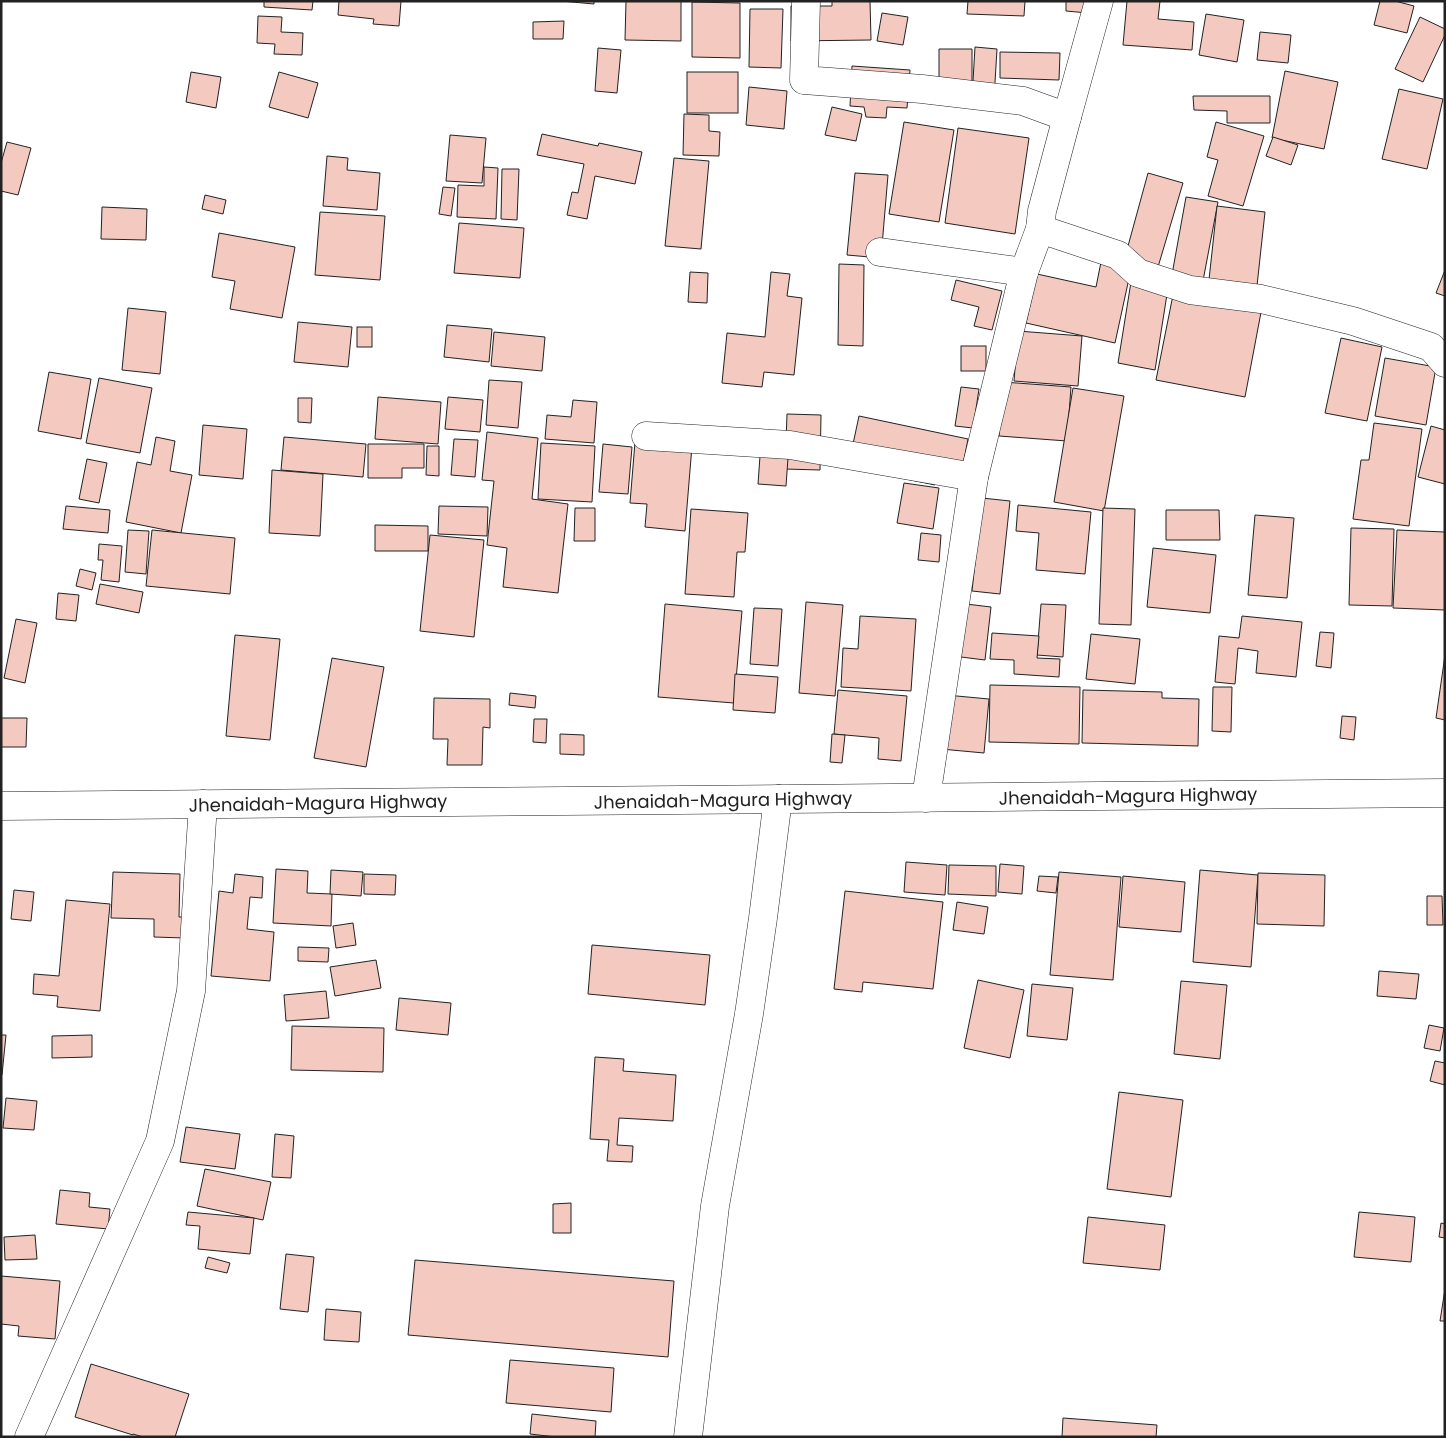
<svg xmlns="http://www.w3.org/2000/svg" width="1446" height="1438" font-family="Poppins,sans-serif">
<style>
.building{fill:#f3c9c0;stroke:#222}
.lines{fill:none;stroke-linecap:round;stroke-linejoin:round}
.minor-casing{stroke:#222;stroke-width:29}
.highway-casing{stroke:#222;stroke-width:29}
.minor{stroke:#fff;stroke-width:28}
.highway{stroke:#fff;stroke-width:28}
.labels{text-anchor:middle;dominant-baseline:central;stroke-width:4;stroke-linejoin:round;paint-order:stroke}
.street-label{font-size:18px;fill:#222;stroke:#fff}
</style>
<rect width="100%" height="100%" fill="#fff"/>
<g class="building">
<polygon points="264,1 313,1 312,10 264,7"/>
<polygon points="339,1 401,1 399,26 373,24 374,19 338,15"/>
<polygon points="561,1 594,1 594,4"/>
<polygon points="626,1 681,1 681,41 625,40"/>
<polygon points="832,1 870,1 871,40 791,41 791,6 832,6"/>
<polygon points="968,1 1025,1 1024,16 967,14"/>
<polygon points="1066,1 1089,1 1088,13 1066,11"/>
<polygon points="1127,1 1160,1 1158,19 1194,22 1192,50 1123,45"/>
<polygon points="1380,1 1395,1 1414,6 1407,33 1374,25"/>
<polygon points="692,2 740,3 740,58 692,57"/>
<polygon points="750,9 783,9 781,68 749,67"/>
<polygon points="882,13 908,17 903,45 877,41"/>
<polygon points="1206,14 1244,20 1237,62 1199,55"/>
<polygon points="258,16 282,17 281,32 303,33 302,55 274,54 275,44 257,43"/>
<polygon points="1420,17 1445,29 1445,35 1423,82 1395,69"/>
<polygon points="564,21 563,39 533,39 533,22"/>
<polygon points="1260,32 1291,35 1288,63 1257,60"/>
<polygon points="975,47 997,49 994,99 972,98"/>
<polygon points="598,48 621,50 617,93 595,91"/>
<polygon points="939,49 972,49 972,81 939,80"/>
<polygon points="1000,52 1060,53 1059,80 1000,78"/>
<polygon points="852,66 910,70 907,108 887,107 886,118 866,117 864,107 850,106"/>
<polygon points="1285,71 1338,82 1324,149 1272,138"/>
<polygon points="191,72 221,77 216,108 186,102"/>
<polygon points="279,72 318,83 308,118 269,107"/>
<rect x="687" y="72" width="51" height="41"/>
<polygon points="749,87 787,91 784,129 746,125"/>
<polygon points="1399,89 1443,99 1427,169 1382,159"/>
<polygon points="1193,96 1270,96 1270,123 1227,123 1227,111 1194,110"/>
<polygon points="832,107 862,114 856,141 825,135"/>
<polygon points="684,114 709,115 709,131 720,132 719,156 683,155"/>
<polygon points="904,122 954,130 939,222 889,214"/>
<polygon points="1216,122 1264,136 1243,206 1208,196 1218,160 1207,157"/>
<polygon points="958,128 1029,138 1015,234 945,223"/>
<polygon points="542,134 598,146 599,143 642,152 635,184 595,176 587,219 567,215 572,192 578,193 584,164 537,155"/>
<polygon points="450,135 486,138 482,183 446,181"/>
<polygon points="1273,137 1298,145 1291,165 1266,156"/>
<polygon points="7,142 31,148 18,195 1,191 1,163"/>
<polygon points="327,156 348,158 347,170 380,173 377,210 323,206"/>
<polygon points="674,158 709,161 701,249 665,246"/>
<polygon points="484,167 498,168 496,219 457,217 458,185 484,186"/>
<polygon points="502,169 519,169 517,220 501,219"/>
<polygon points="855,173 888,175 881,258 847,255"/>
<polygon points="1148,173 1183,183 1158,267 1125,257"/>
<polygon points="443,187 455,188 451,216 439,214"/>
<polygon points="205,195 226,200 223,214 202,209"/>
<polygon points="1186,197 1218,202 1202,286 1171,280"/>
<polygon points="1217,206 1265,212 1256,295 1208,289"/>
<polygon points="102,207 147,209 146,240 101,239"/>
<polygon points="320,212 385,216 380,280 315,275"/>
<polygon points="459,223 524,228 520,278 454,273"/>
<polygon points="219,233 295,247 282,318 230,309 235,281 212,277"/>
<polygon points="1101,262 1131,269 1115,343 1026,323 1037,274 1096,287"/>
<polygon points="839,264 864,265 863,346 838,345"/>
<polygon points="1445,270 1445,296 1436,293"/>
<polygon points="690,272 708,273 707,303 688,302"/>
<polygon points="771,272 790,274 787,296 802,298 794,375 764,372 762,387 722,383 727,333 765,337"/>
<polygon points="956,280 1002,291 992,330 974,326 979,307 951,300"/>
<polygon points="1131,282 1168,288 1155,370 1118,363"/>
<polygon points="1174,290 1262,307 1245,397 1156,380"/>
<polygon points="128,308 166,312 160,374 122,370"/>
<polygon points="298,322 352,327 348,367 294,362"/>
<polygon points="447,325 492,329 489,362 444,357"/>
<rect x="357" y="327" width="15" height="20"/>
<polygon points="1018,331 1082,336 1078,386 1014,381"/>
<polygon points="494,332 545,337 542,371 491,366"/>
<polygon points="1341,338 1382,347 1367,421 1325,413"/>
<rect x="961" y="346" width="25" height="25"/>
<polygon points="1385,358 1436,367 1426,425 1375,416"/>
<polygon points="49,372 91,379 81,439 38,431"/>
<polygon points="99,378 152,388 140,453 86,443"/>
<polygon points="489,380 522,382 518,428 486,425"/>
<polygon points="1003,382 1071,387 1067,441 999,436"/>
<polygon points="961,387 979,389 973,428 955,426"/>
<polygon points="1073,388 1124,396 1104,511 1054,502"/>
<polygon points="378,397 441,402 438,444 375,439"/>
<polygon points="448,397 483,400 480,432 445,429"/>
<polygon points="298,398 312,398 311,423 298,422"/>
<polygon points="573,400 597,402 594,443 545,439 547,415 571,417"/>
<polygon points="787,414 821,415 820,470 785,469"/>
<polygon points="859,416 968,439 959,485 936,481 935,485 892,476 850,458"/>
<polygon points="1374,423 1422,429 1409,526 1353,519 1361,460 1369,460"/>
<polygon points="203,425 247,429 243,479 199,475"/>
<polygon points="1431,426 1445,430 1445,484 1418,477"/>
<polygon points="487,432 538,438 532,499 568,504 558,593 503,587 507,548 487,545 494,481 482,480"/>
<polygon points="156,437 175,441 170,471 192,475 181,533 126,522 137,462 151,465"/>
<polygon points="284,437 366,444 363,477 281,470"/>
<polygon points="454,439 478,440 475,477 451,475"/>
<polygon points="635,442 692,446 685,531 645,527 647,504 630,503"/>
<polygon points="541,443 595,446 592,502 538,499"/>
<polygon points="368,444 424,444 424,468 402,468 402,478 368,478"/>
<polygon points="603,444 632,447 628,494 599,492"/>
<polygon points="427,446 439,446 439,476 426,475"/>
<polygon points="760,456 788,458 786,486 758,484"/>
<polygon points="87,459 107,463 99,503 79,499"/>
<polygon points="272,470 323,474 320,536 269,533"/>
<polygon points="904,483 939,488 933,529 897,523"/>
<polygon points="982,498 1010,501 1000,594 972,591"/>
<polygon points="1018,505 1091,512 1085,574 1036,570 1039,533 1016,531"/>
<polygon points="66,506 110,510 108,533 63,529"/>
<polygon points="439,506 488,507 487,536 438,534"/>
<polygon points="575,508 595,508 595,541 574,541"/>
<polygon points="1103,508 1135,509 1131,625 1099,624"/>
<polygon points="691,509 748,513 745,552 737,552 734,597 685,594"/>
<polygon points="1166,510 1219,510 1220,540 1166,540"/>
<polygon points="1255,515 1294,518 1287,598 1248,595"/>
<polygon points="375,525 428,526 428,551 375,551"/>
<polygon points="1351,528 1394,529 1392,606 1349,605"/>
<polygon points="128,530 149,531 146,574 125,572"/>
<polygon points="152,530 235,538 230,594 146,586"/>
<polygon points="1397,530 1445,532 1445,610 1393,608"/>
<polygon points="921,533 941,535 939,562 918,560"/>
<polygon points="430,535 484,540 474,637 420,631"/>
<polygon points="99,544 122,546 119,582 101,580 103,560 98,560"/>
<polygon points="1153,548 1216,555 1210,613 1147,607"/>
<polygon points="80,569 96,573 92,590 76,586"/>
<polygon points="100,584 143,592 139,613 96,604"/>
<polygon points="58,593 79,595 76,621 56,619"/>
<polygon points="806,602 843,605 835,696 799,693"/>
<polygon points="665,604 742,611 734,703 658,697"/>
<polygon points="966,604 991,607 985,660 961,657"/>
<polygon points="1041,604 1066,605 1063,657 1037,655"/>
<polygon points="754,608 782,609 778,666 750,664"/>
<polygon points="860,616 916,619 911,691 841,687 843,648 858,649"/>
<polygon points="1242,616 1302,622 1296,677 1256,673 1258,651 1238,648 1235,684 1215,682 1219,636 1239,638"/>
<polygon points="16,619 37,623 25,683 4,678"/>
<polygon points="1320,632 1334,633 1331,668 1316,666"/>
<polygon points="992,633 1039,636 1037,658 1060,659 1059,677 1014,674 1014,660 990,659"/>
<polygon points="1091,634 1140,639 1135,684 1086,679"/>
<polygon points="235,635 280,639 270,740 226,736"/>
<polygon points="1445,655 1445,720 1436,718"/>
<polygon points="332,658 384,667 366,767 314,758"/>
<polygon points="735,674 778,677 775,713 733,710"/>
<polygon points="990,685 1080,687 1079,744 989,742"/>
<polygon points="1213,687 1232,687 1231,732 1212,731"/>
<polygon points="838,690 907,696 901,761 878,759 879,738 834,734"/>
<polygon points="1083,690 1162,692 1162,698 1199,699 1198,746 1082,743"/>
<polygon points="510,693 536,696 535,708 509,705"/>
<polygon points="946,695 989,699 984,753 941,749"/>
<polygon points="434,698 490,699 490,728 483,727 482,765 447,765 448,739 433,739"/>
<polygon points="1342,716 1356,717 1354,740 1340,738"/>
<polygon points="1,718 27,718 26,747 1,747"/>
<polygon points="534,719 547,719 546,743 533,742"/>
<polygon points="560,734 584,735 584,755 560,754"/>
<polygon points="832,734 845,735 842,763 830,762"/>
<polygon points="906,862 947,865 945,895 904,892"/>
<polygon points="1000,864 1024,866 1022,894 998,892"/>
<polygon points="949,865 996,866 996,896 948,894"/>
<polygon points="276,869 308,871 307,893 332,894 331,926 273,923"/>
<polygon points="331,870 363,872 361,896 330,894"/>
<polygon points="1200,870 1258,875 1251,967 1193,962"/>
<polygon points="113,872 180,874 179,917 186,917 185,938 154,937 154,919 111,918"/>
<polygon points="1059,872 1121,877 1113,980 1050,975"/>
<polygon points="1258,873 1325,875 1324,926 1257,924"/>
<polygon points="235,874 263,877 262,898 250,897 247,929 274,932 270,981 211,976 219,891 233,893"/>
<polygon points="364,874 396,875 395,895 364,894"/>
<polygon points="1039,876 1058,877 1056,893 1037,891"/>
<polygon points="1123,876 1185,882 1181,932 1119,927"/>
<polygon points="14,890 34,892 31,921 11,919"/>
<polygon points="845,891 943,902 933,989 863,982 862,992 834,989"/>
<polygon points="1427,896 1442,896 1443,925 1427,925"/>
<polygon points="66,900 110,904 100,1011 57,1007 58,996 33,994 34,974 59,976"/>
<polygon points="957,902 988,907 984,934 953,930"/>
<polygon points="353,923 356,945 336,948 333,926"/>
<polygon points="592,945 710,955 705,1005 588,994"/>
<polygon points="298,947 329,948 328,962 298,961"/>
<polygon points="376,960 381,988 335,996 330,967"/>
<polygon points="1379,971 1419,974 1416,999 1377,996"/>
<polygon points="978,980 1024,990 1010,1058 964,1048"/>
<polygon points="1181,981 1227,985 1220,1059 1174,1054"/>
<polygon points="1032,984 1073,988 1067,1040 1027,1036"/>
<polygon points="326,991 329,1018 286,1021 284,995"/>
<polygon points="399,998 451,1003 448,1035 396,1030"/>
<polygon points="1429,1025 1444,1028 1440,1051 1424,1048"/>
<polygon points="292,1026 384,1028 383,1072 291,1070"/>
<polygon points="1,1035 6,1035 2,1075 1,1075"/>
<polygon points="92,1035 92,1057 52,1058 52,1036"/>
<polygon points="595,1057 624,1059 623,1071 676,1075 673,1121 619,1118 617,1145 633,1146 632,1162 607,1161 609,1140 590,1139"/>
<polygon points="1435,1061 1445,1063 1445,1085 1430,1081"/>
<polygon points="1119,1092 1183,1100 1171,1197 1107,1189"/>
<polygon points="6,1098 37,1101 34,1130 3,1128"/>
<polygon points="186,1127 240,1134 235,1169 180,1162"/>
<polygon points="275,1134 294,1136 291,1178 272,1177"/>
<polygon points="205,1169 271,1182 263,1220 197,1206"/>
<polygon points="60,1190 90,1193 89,1207 110,1209 108,1229 56,1224"/>
<polygon points="571,1203 571,1233 553,1233 553,1204"/>
<polygon points="188,1212 254,1218 250,1254 198,1249 200,1226 186,1225"/>
<polygon points="1359,1212 1415,1217 1411,1262 1354,1257"/>
<polygon points="1088,1217 1165,1225 1160,1270 1083,1263"/>
<polygon points="1441,1223 1445,1224 1445,1238 1439,1237"/>
<polygon points="35,1235 37,1259 5,1260 4,1237"/>
<polygon points="286,1254 314,1257 308,1312 280,1309"/>
<polygon points="208,1257 230,1263 227,1273 205,1268"/>
<polygon points="415,1260 674,1281 668,1357 408,1335"/>
<polygon points="1,1276 60,1281 55,1339 18,1336 19,1326 1,1324"/>
<polygon points="1445,1289 1445,1321 1440,1321"/>
<polygon points="326,1309 361,1312 359,1342 324,1340"/>
<polygon points="510,1360 614,1368 611,1412 506,1403"/>
<polygon points="91,1364 189,1394 175,1437 143,1437 133,1434 133,1435 75,1417"/>
<polygon points="532,1414 596,1421 595,1437 556,1437 530,1434"/>
<polygon points="1063,1418 1157,1425 1156,1437 1062,1437"/>
</g>
<g class="lines">
<g class="minor-casing">
<g id="minor">
<polyline points="806,1 804,80 922,89 1023,101 1067,117 1042,211 1040,229 1024,272 974,477 926,798"/>
<polyline points="1067,117 1099,1"/>
<polyline points="1040,229 1118,255 1138,273 1190,290 1261,299 1353,321 1431,347 1445,363"/>
<polyline points="880,252 1024,272"/>
<polyline points="646,436 790,445 974,477"/>
<polyline points="29,1437 160,1141 191,991 203,804"/>
<polyline points="688,1437 715,1206 749,1014 763,918 778,799"/>
</g>
</g>
<g class="highway-casing">
<polyline id="highway" points="1,806 1445,793"/>
</g>
<use href="#minor" class="minor"/>
<use href="#highway" class="highway"/>
</g>
<g class="labels">
<g class="street-label">
<text transform="translate(1128 796) rotate(-1)">Jhenaidah-Magura Highway</text>
<text transform="translate(723 800) rotate(-1)">Jhenaidah-Magura Highway</text>
<text transform="translate(318 803) rotate(-1)">Jhenaidah-Magura Highway</text>
</g>
</g>
<rect width="1446" height="1438" fill="none" stroke="#222222" stroke-width="5"/>
</svg>
